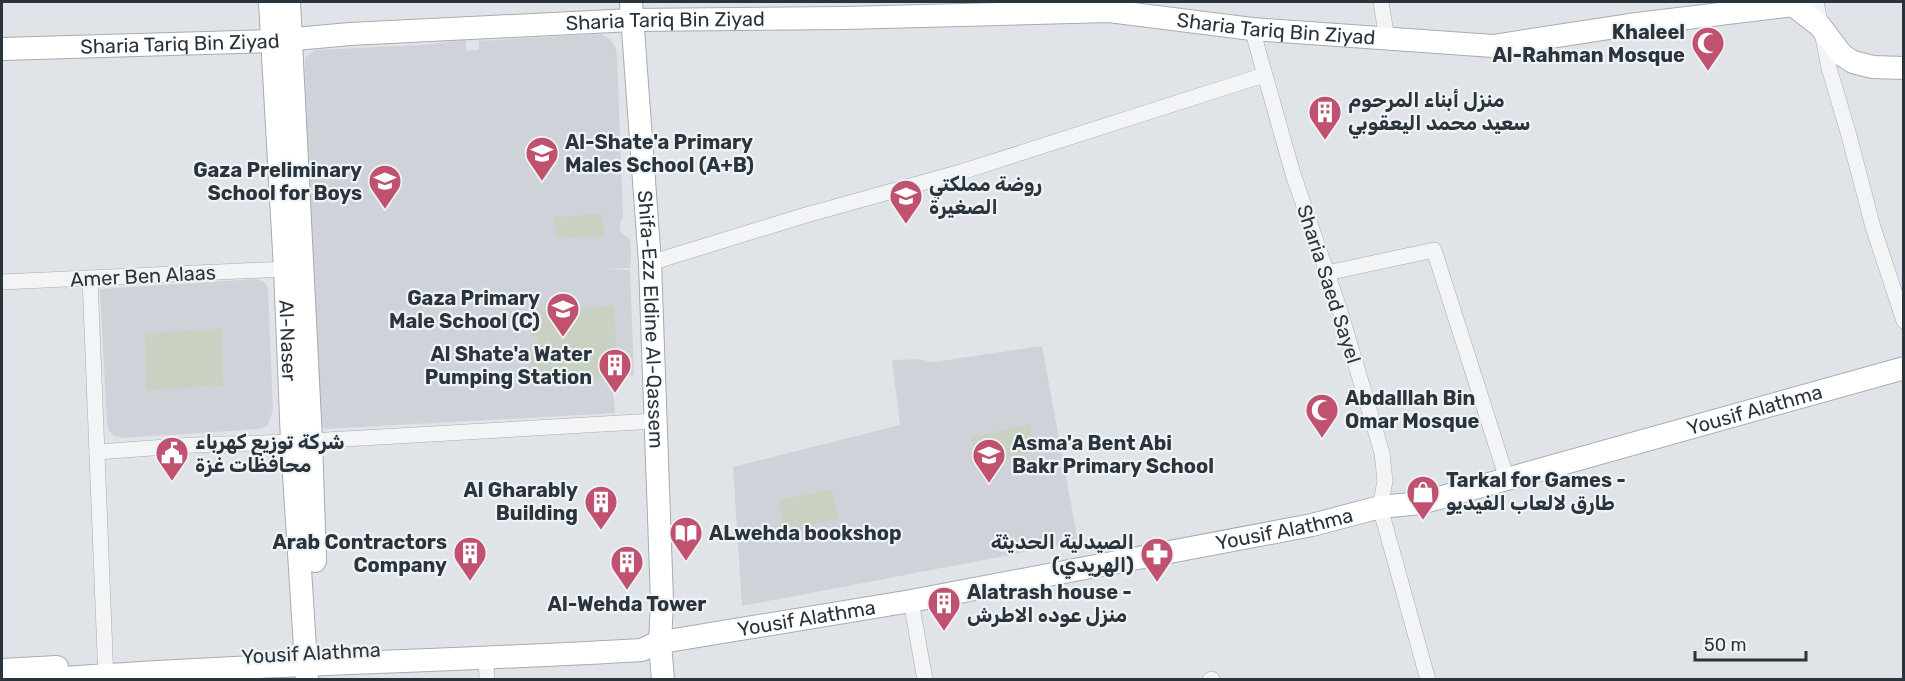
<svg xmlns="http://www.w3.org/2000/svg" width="1905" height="681" font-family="Rubik,Vazirmatn,sans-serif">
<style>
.built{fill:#cfd3d9}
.green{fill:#c8d1c2}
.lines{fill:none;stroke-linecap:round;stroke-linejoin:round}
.street-casing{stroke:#a6acb1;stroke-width:16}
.secondary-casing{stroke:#a6acb1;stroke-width:24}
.street{stroke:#f2f4f6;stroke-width:15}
.secondary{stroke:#fff;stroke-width:22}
.labels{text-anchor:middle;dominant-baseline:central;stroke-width:4.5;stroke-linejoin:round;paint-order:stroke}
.street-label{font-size:20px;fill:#2a343d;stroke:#eff3f5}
.poi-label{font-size:20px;font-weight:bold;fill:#2a343d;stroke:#eff3f5;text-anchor:start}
</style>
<rect width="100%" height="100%" fill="#e0e4e8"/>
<g class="built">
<polygon points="601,34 608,38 615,46 617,55 623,219 620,223 620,232 630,239 631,256 630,268 607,269 630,270 634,375 612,378 615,413 325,429 317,422 307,280 305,58 316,50 421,45 466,40 466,51 479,50 479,41"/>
<polygon points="257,279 264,282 268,288 273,410 268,425 260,429 123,438 115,436 109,431 107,424 100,289"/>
<polygon points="1042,346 1078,542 742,606 733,467 900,425 892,360 915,359 934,362"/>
</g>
<g class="green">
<polygon points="603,214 604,236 556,238 555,217"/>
<polygon points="614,306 618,377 588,379 588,371 531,375 530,353 538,352 537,336 530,336 529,311"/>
<polygon points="222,329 223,386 146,390 145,333"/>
<polygon points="1030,424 1036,451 977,465 971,437"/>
<polygon points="832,489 838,519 784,530 778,500"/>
</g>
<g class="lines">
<g class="street-casing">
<g id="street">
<polyline points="1381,2 1387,39"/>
<polyline points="1816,2 1829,68 1848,132 1873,227 1904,321"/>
<polyline points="1252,29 1293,174 1340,311 1382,453 1385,481 1380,507 1428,680"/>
<polyline points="650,263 806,215 961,172 1264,75"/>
<polyline points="1327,273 1434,250 1507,479"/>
<polyline points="90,278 106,680"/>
<polyline points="2,282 285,269"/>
<polyline points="97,452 193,445 292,442 655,421"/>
<polyline points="911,601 925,680"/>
<polyline points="486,659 487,680"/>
<polyline points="1210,680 1212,679"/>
</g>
</g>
<g class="secondary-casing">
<g id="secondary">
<path id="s1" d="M270,2L285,269L292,442L307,680"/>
<polyline points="289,2 311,441 315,561"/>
<path id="s2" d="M631,2L650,263L662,601L660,643L663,680"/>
<path id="s3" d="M2,49L273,41L350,34L632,20L845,18L1109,11L1252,29L1493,46L1629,25L1793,5L1820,26L1842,55L1853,62L1873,67L1904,68"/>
<polyline points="2,670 57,667"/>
<path id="s4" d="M39,680C240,664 441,662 642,650L656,643L911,601L1312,525L1380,507L1421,503L1904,368"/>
</g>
</g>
<use href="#street" class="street"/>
<use href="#secondary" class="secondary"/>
</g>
<defs>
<g id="mosque-pin" transform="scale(1.725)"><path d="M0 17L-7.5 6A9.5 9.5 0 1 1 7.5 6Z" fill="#c05270" stroke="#eff3f5"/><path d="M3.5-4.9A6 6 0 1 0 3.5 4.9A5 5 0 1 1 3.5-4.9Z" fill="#fff"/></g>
<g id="building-pin" transform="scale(1.725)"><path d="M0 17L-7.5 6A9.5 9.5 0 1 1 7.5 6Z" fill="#c05270" stroke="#eff3f5"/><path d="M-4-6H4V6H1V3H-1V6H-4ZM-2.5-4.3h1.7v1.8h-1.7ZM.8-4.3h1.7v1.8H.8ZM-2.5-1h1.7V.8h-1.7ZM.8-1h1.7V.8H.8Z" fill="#fff"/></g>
<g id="school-pin" transform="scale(1.725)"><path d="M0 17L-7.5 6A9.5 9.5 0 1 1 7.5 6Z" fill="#c05270" stroke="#eff3f5"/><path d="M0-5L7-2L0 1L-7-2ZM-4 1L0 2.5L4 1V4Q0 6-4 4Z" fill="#fff"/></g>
<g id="civic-pin" transform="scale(1.725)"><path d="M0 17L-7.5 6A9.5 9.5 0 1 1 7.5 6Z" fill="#c05270" stroke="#eff3f5"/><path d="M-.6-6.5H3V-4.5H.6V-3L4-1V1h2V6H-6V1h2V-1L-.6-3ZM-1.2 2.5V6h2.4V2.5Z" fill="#fff"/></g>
<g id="shop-pin" transform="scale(1.725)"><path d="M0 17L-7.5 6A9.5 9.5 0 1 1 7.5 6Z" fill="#c05270" stroke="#eff3f5"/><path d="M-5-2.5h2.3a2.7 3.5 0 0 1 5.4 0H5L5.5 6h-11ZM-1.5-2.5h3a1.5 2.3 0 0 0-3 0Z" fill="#fff"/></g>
<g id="library-pin" transform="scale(1.725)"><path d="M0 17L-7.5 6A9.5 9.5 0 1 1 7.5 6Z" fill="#c05270" stroke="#eff3f5"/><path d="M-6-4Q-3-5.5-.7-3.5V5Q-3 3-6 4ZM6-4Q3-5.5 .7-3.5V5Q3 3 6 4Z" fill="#fff"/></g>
<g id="pharmacy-pin" transform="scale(1.725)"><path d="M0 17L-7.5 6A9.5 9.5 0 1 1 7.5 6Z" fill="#c05270" stroke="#eff3f5"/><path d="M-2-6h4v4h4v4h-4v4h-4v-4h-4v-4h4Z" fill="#fff"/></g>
</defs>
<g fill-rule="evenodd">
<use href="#mosque-pin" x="1708" y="43"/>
<use href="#building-pin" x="1325" y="112"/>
<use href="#school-pin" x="542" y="153"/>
<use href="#school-pin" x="385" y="181"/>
<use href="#school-pin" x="906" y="196"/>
<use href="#school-pin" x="563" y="309"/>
<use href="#building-pin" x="615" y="365"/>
<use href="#mosque-pin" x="1322" y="410"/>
<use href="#civic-pin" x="172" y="453"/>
<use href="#school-pin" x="989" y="455"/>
<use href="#shop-pin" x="1423" y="492"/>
<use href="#building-pin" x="601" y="502"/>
<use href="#library-pin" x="686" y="533"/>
<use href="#building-pin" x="470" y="553"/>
<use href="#pharmacy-pin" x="1157" y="554"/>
<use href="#building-pin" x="627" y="562"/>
<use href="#building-pin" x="944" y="603"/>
</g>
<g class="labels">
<g class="street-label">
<text stroke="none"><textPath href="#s3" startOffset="664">Sharia Tariq Bin Ziyad</textPath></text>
<text stroke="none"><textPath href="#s3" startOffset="1276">Sharia Tariq Bin Ziyad</textPath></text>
<text stroke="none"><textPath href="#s3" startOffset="178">Sharia Tariq Bin Ziyad</textPath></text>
<text transform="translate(143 276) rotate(-3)">Amer Ben Alaas</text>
<text transform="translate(1329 284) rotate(72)">Sharia Saed Sayel</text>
<text stroke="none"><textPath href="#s2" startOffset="318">Shifa-Ezz Eldine Al-Qassem</textPath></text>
<text stroke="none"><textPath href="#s1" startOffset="339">Al-Naser</textPath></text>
<text stroke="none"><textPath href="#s4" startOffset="1744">Yousif Alathma</textPath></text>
<text stroke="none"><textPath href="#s4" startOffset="1258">Yousif Alathma</textPath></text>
<text stroke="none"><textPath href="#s4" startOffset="772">Yousif Alathma</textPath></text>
<text transform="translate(311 653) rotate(-3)">Yousif Alathma</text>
</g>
<g class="poi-label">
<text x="1685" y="32" text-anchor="end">Khaleel<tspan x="1685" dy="23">Al-Rahman Mosque</tspan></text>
<text x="1348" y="100">منزل أبناء المرحوم<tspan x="1348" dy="23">سعيد محمد اليعقوبي</tspan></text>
<text x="565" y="142">Al-Shate'a Primary<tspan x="565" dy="23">Males School (A+B)</tspan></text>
<text x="362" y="170" text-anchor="end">Gaza Preliminary<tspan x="362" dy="23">School for Boys</tspan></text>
<text x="929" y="184">روضة مملكتي<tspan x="929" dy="23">الصغيرة</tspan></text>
<text x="540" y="298" text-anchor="end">Gaza Primary<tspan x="540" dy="23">Male School (C)</tspan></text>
<text x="592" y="354" text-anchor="end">Al Shate'a Water<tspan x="592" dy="23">Pumping Station</tspan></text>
<text x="1345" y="398">Abdalllah Bin<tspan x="1345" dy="23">Omar Mosque</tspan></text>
<text x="195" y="442">شركة توزيع كهرباء<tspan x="195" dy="23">محافظات غزة</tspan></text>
<text x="1012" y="443">Asma'a Bent Abi<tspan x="1012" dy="23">Bakr Primary School</tspan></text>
<text x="1446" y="480">Tarkal for Games -<tspan x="1446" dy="23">طارق لالعاب الفيديو</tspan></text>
<text x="578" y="490" text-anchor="end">Al Gharably<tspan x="578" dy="23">Building</tspan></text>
<text x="709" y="533">ALwehda bookshop</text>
<text x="447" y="542" text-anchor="end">Arab Contractors<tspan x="447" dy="23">Company</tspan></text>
<text x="1134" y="542" text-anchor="end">الصيدلية الحديثة<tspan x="1134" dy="23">(الهريدي)</tspan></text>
<text x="967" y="592">Alatrash house -<tspan x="967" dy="23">منزل عوده الاطرش</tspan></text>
<text x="627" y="604" text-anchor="middle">Al-Wehda Tower</text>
</g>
</g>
<rect width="1905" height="681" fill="none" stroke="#2a343d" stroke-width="6"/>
<path d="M1695 651v9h111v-9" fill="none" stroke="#2a343d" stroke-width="3"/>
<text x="1704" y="651" font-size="18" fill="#2a343d" stroke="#eff3f5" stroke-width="4.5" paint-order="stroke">50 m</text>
</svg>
